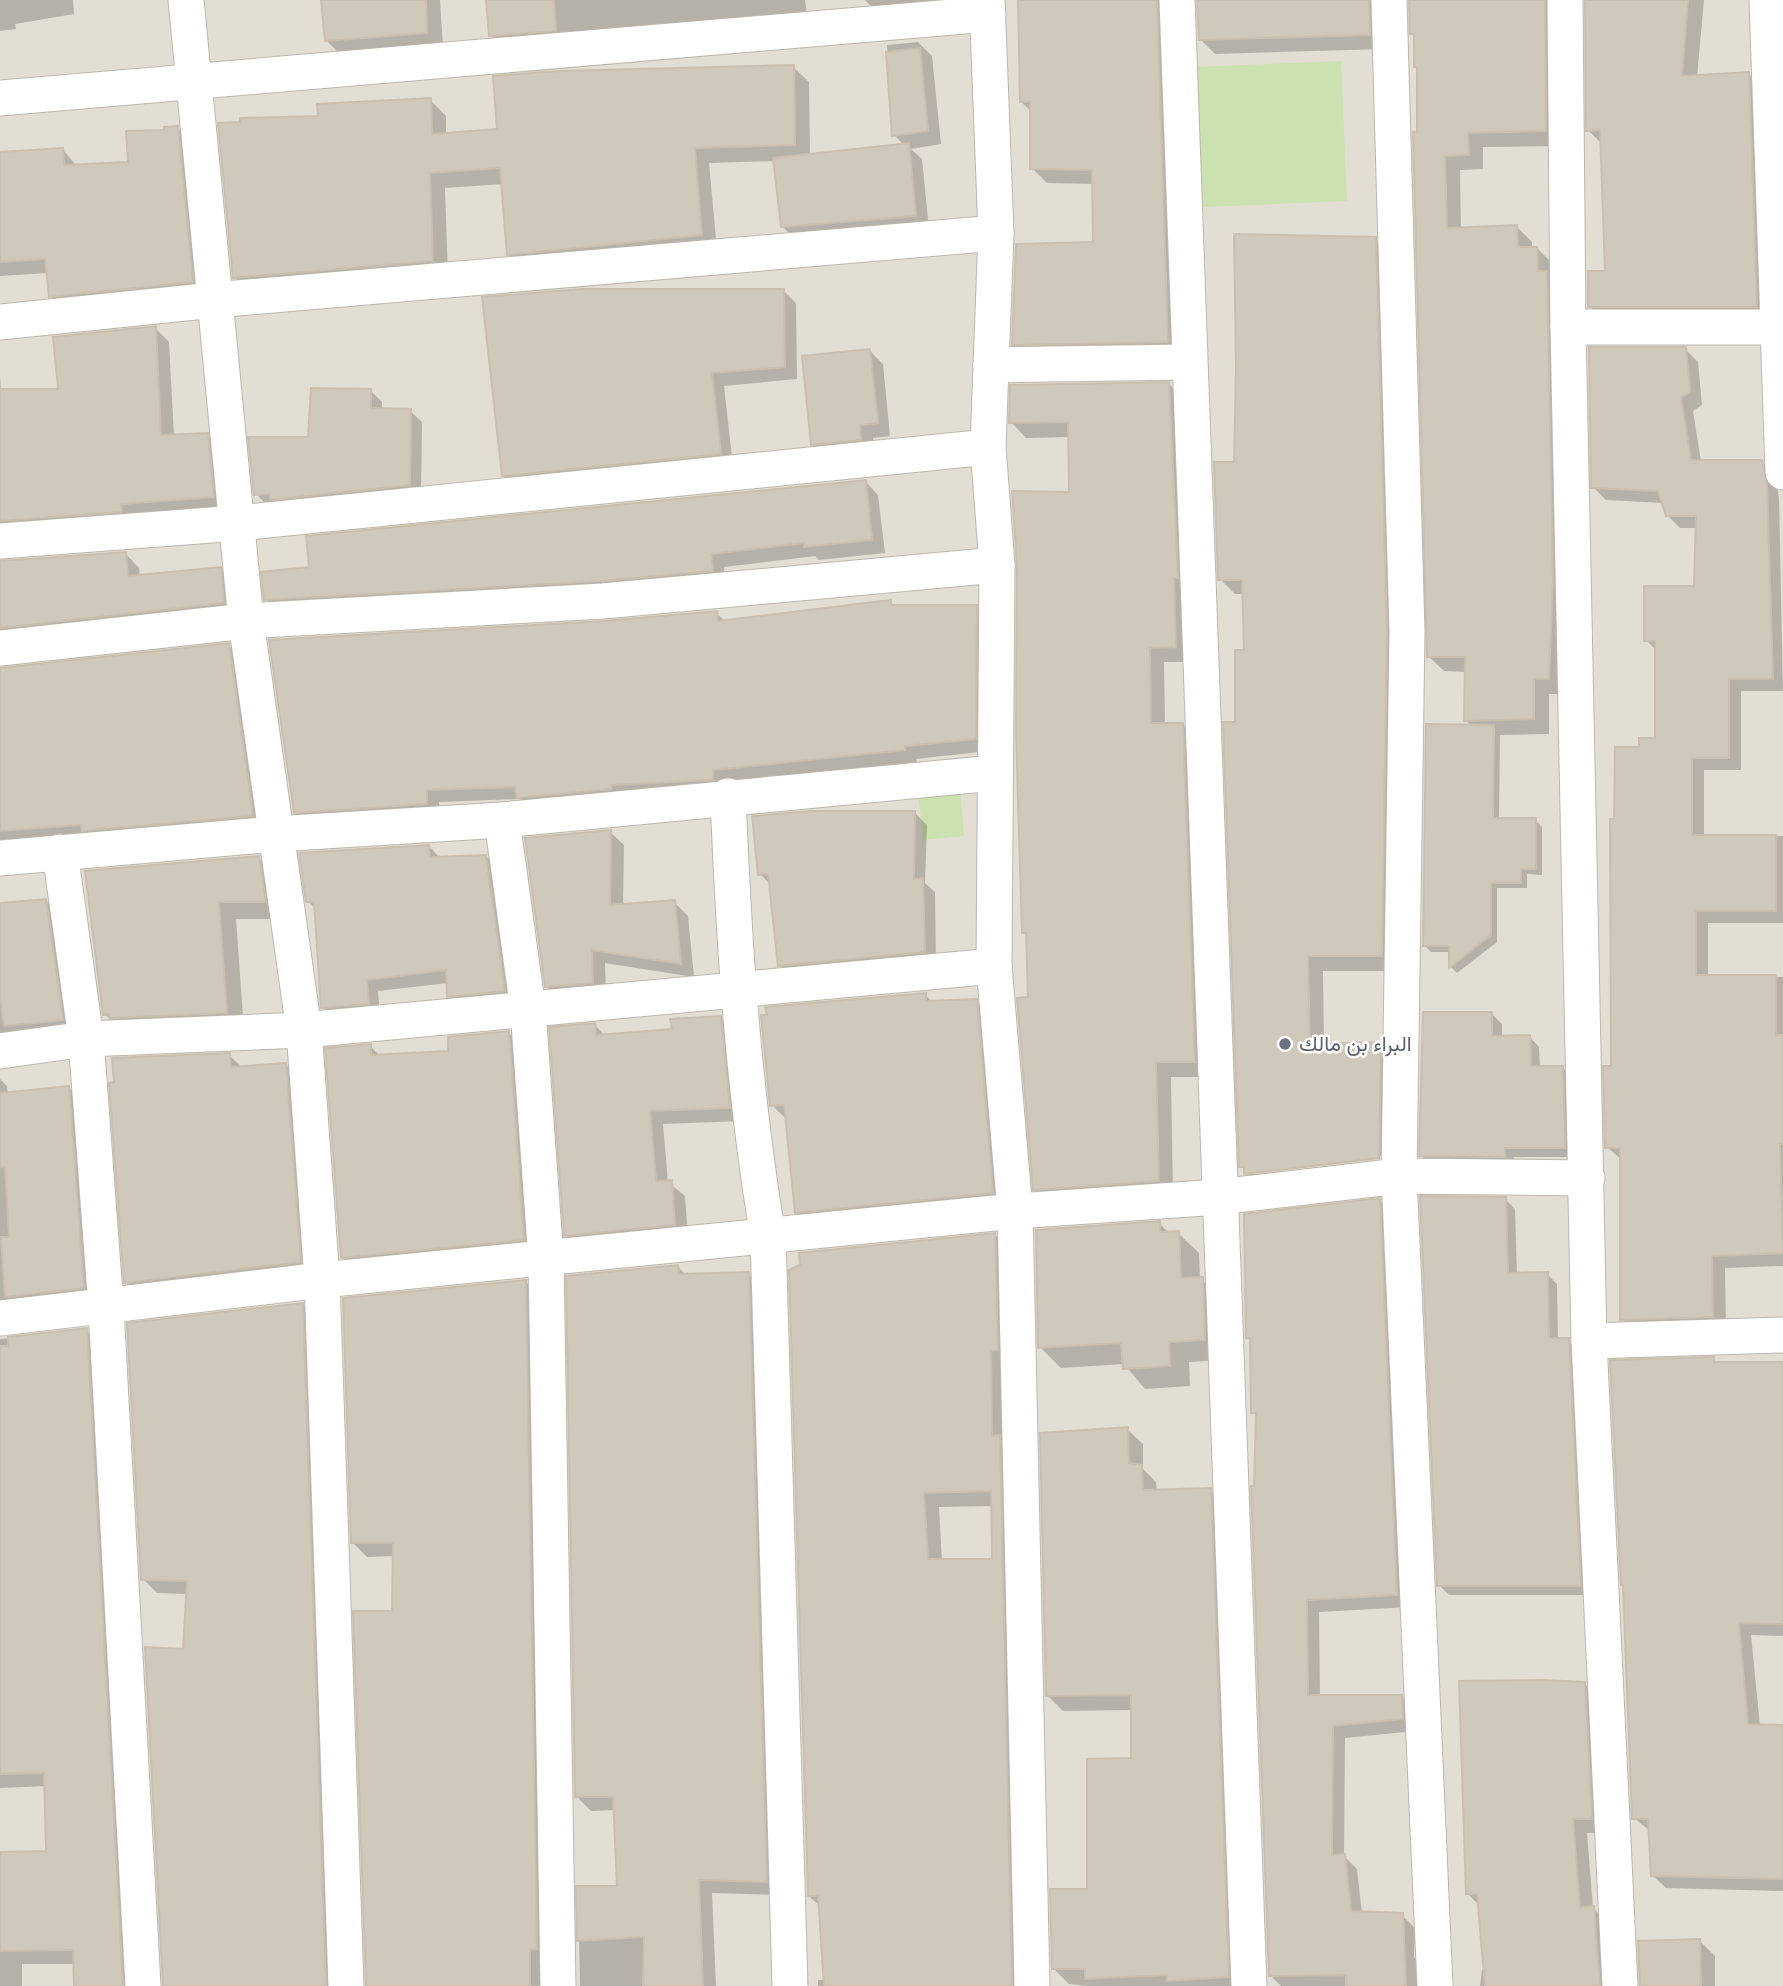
<svg xmlns="http://www.w3.org/2000/svg" width="1783" height="1986" font-family="'Fira Sans',Vazirmatn,sans-serif">
<style>
.residential{fill:#e3ded3}
.green{fill:#cbe1b0}
.shadow{fill:#0003;fill-rule:evenodd}
.building{fill:#d0c8bb;stroke:#cabfaf;stroke-width:2;fill-rule:evenodd}
.lines{fill:none;stroke-linecap:round;stroke-linejoin:round}
.street-casing{stroke:#bdb6ab;stroke-width:37}
.street{stroke:#fff;stroke-width:35}
.worship-dot{fill:#6b7280;stroke:#fff;stroke-width:2.5}
.labels{text-anchor:middle;dominant-baseline:central;stroke-width:5;stroke-linejoin:round;paint-order:stroke}
.worship-label{font-size:21px;fill:#5b616d;stroke:#fff;text-anchor:start}
</style>
<rect width="100%" height="100%" fill="#f0ece4"/>
<rect class="residential" x="0" y="0" width="1783" height="1986"/>
<g class="green">
<polygon points="1341,61 1347,201 1203,207 1196,67"/>
<polygon points="960,787 964,836 923,840 918,790"/>
</g>
<g class="shadow">
<polygon points="0,0 73,0 74,14 15,24 16,29 0,31"/>
<polygon points="323,0 440,0 443,48 342,56 326,40"/>
<polygon points="488,0 805,0 807,16 507,51 491,35"/>
<polygon points="865,0 960,0 879,14"/>
<polygon points="1020,0 1179,0 1182,357 1029,359 1014,344 1095,244 1094,184 1047,183 1032,168 1032,112 1021,102"/>
<polygon points="1197,0 1394,0 1384,49 1215,54 1200,39"/>
<polygon points="1411,0 1567,0 1560,146 1483,147 1483,169 1460,170 1461,229 1517,227 1532,242 1532,248 1537,248 1552,263 1564,694 1549,694 1549,734 1500,735 1499,820 1535,820 1542,827 1542,875 1527,874 1527,888 1497,888 1497,942 1457,973 1451,967 1451,952 1431,952 1424,945 1472,726 1465,720 1466,672 1444,671 1428,656 1419,69 1416,66 1416,37 1412,33"/>
<polygon points="1587,0 1704,0 1697,77 1749,74 1764,89 1772,321 1605,321 1590,306 1607,272 1602,144 1588,130"/>
<polygon points="918,42 932,56 941,144 911,149 922,159 929,229 796,240 782,226 775,161 709,163 717,250 525,270 509,254 504,184 445,188 448,276 250,293 235,277 320,117 430,100 446,116 446,135 499,131 793,67 809,82 810,156 904,145 894,135 887,45"/>
<polygon points="177,128 191,142 206,295 65,310 51,296 48,273 0,276 0,154 63,150 77,166 130,163 166,132"/>
<path d="M1375,238L1390,253L1396,971H1323L1324,1045L1380,1044L1395,1059L1393,1172L1260,1188L1241,1166L1237,724L1246,651L1244,594H1235L1220,579L1235,464ZM1388,1155V1159L1253,1175V1171Z"/>
<polygon points="783,290 796,303 797,379 724,386 733,466 516,488 503,475"/>
<polygon points="155,328 169,342 174,436 207,435 221,449 227,510 0,541 0,376 1,391 60,391"/>
<polygon points="1685,349 1698,362 1702,405 1693,411 1701,462 1762,462 1775,475 1779,498 1783,691 1741,691 1741,770 1704,770 1704,836 1783,836 1783,923 1708,923 1708,977 1783,977 1783,1266 1725,1268 1726,1329 1635,1332 1622,1319 1622,1160 1607,1147 1613,1067 1615,821 1657,739 1657,651 1646,640 1695,587 1697,528 1680,528 1667,515 1663,503 1606,500 1593,487"/>
<polygon points="869,350 883,364 890,436 873,438 874,453 826,458 812,444"/>
<polygon points="1169,384 1184,400 1191,662 1164,662 1165,725 1182,725 1198,740 1210,1077 1171,1077 1173,1196 1050,1204 1035,1189 1028,936 1024,932 1070,494 1070,437 1026,438 1011,422"/>
<polygon points="371,391 382,402 382,410 410,411 422,422 421,496 267,505 256,494 310,438"/>
<polygon points="865,481 878,495 885,553 819,560 815,556 724,567 725,584 279,613 266,599 310,569"/>
<polygon points="125,553 139,568 140,576 220,569 234,583 237,617 0,648 0,563"/>
<polygon points="890,602 895,606 976,606 989,619 988,751 916,759 917,762 724,782 531,810 520,799 439,802 439,817 308,825 295,812 604,623 716,613 725,621"/>
<polygon points="228,645 242,659 266,829 0,845 0,669"/>
<polygon points="915,813 927,825 925,883 935,892 936,964 792,977 780,965 771,885 760,874"/>
<polygon points="610,832 624,845 623,906 674,902 688,916 694,977 605,963 606,996 561,1000 547,987"/>
<polygon points="429,846 441,859 486,856 498,868 516,1002 460,1008 448,996 448,983 378,991 380,1015 335,1019 323,1007 316,910 308,901"/>
<polygon points="258,857 276,875 282,919 236,919 244,1030 122,1032 105,1014"/>
<polygon points="46,901 60,915 76,1033 0,1052 0,903"/>
<polygon points="925,994 933,1003 976,1001 994,1019 1010,1210 814,1230 796,1212 787,1120 772,1105"/>
<polygon points="1492,1014 1502,1024 1502,1037 1529,1036 1539,1047 1540,1067 1562,1067 1573,1077 1574,1157 1514,1157 1514,1166 1431,1166 1421,1155"/>
<polygon points="720,1018 734,1032 743,1121 663,1124 668,1182 685,1196 688,1238 580,1249 566,1235 595,1025 605,1036 674,1030"/>
<polygon points="509,1033 521,1045 536,1252 355,1270 342,1257 370,1046 380,1056 450,1053"/>
<polygon points="229,1055 243,1068 286,1065 299,1078 313,1275 139,1295 126,1282 116,1084"/>
<polygon points="0,1079 7,1086 8,1094 69,1088 83,1102 97,1301 0,1319"/>
<polygon points="1505,1199 1515,1209 1517,1275 1547,1274 1557,1284 1558,1340 1568,1340 1578,1350 1590,1595 1449,1595 1439,1585"/>
<polygon points="1379,1200 1392,1213 1409,1607 1319,1612 1320,1696 1401,1696 1414,1709 1415,1731 1345,1738 1344,1856 1357,1869 1362,1914 1402,1915 1415,1928 1414,1957 1418,1961 1420,1986 1281,1986 1270,1975 1256,1488 1257,1417 1253,1412 1251,1341 1247,1337"/>
<polygon points="1159,1223 1169,1233 1178,1233 1199,1253 1200,1279 1223,1299 1225,1360 1189,1362 1190,1386 1145,1389 1124,1364 1061,1368 1040,1347"/>
<path d="M995,1235L1010,1250L1026,1986H818V1980H825L821,1907L809,1896ZM993,1506V1561H942L939,1507Z"/>
<polygon points="678,1267 687,1276 748,1274 762,1288 780,1895 712,1893 716,1986 580,1986 578,1887 619,1888 616,1810 591,1811 577,1797"/>
<polygon points="526,1282 540,1296 551,1986 368,1986 395,1556 367,1557 353,1543"/>
<polygon points="302,1304 316,1318 339,1986 165,1986 188,1594 157,1593 143,1579"/>
<polygon points="86,1330 100,1344 135,1986 76,1986 75,1964 22,1964 22,1986 0,1986 0,1854 48,1853 46,1786 0,1788 0,1339"/>
<polygon points="1713,1359 1719,1364 1783,1364 1783,1636 1751,1635 1760,1726 1783,1727 1783,1891 1666,1888 1652,1875 1650,1831 1634,1818"/>
<polygon points="1127,1429 1143,1444 1143,1469 1156,1482 1157,1492 1210,1490 1225,1505 1243,1986 1087,1986 1069,1984 1053,1968 1089,1891 1133,1760 1133,1710 1063,1711 1047,1695"/>
<polygon points="1585,1684 1599,1698 1606,1833 1587,1833 1593,1908 1608,1923 1614,1986 1480,1986 1482,1970 1485,1970 1479,1905 1468,1894"/>
<polygon points="1700,1941 1715,1956 1715,1986 1642,1986"/>
</g>
<g class="building">
<polygon points="321,0 426,0 427,33 325,41"/>
<polygon points="486,0 554,0 556,31 489,36"/>
<polygon points="1018,0 1157,0 1168,342 1012,345 1016,244 1093,242 1092,170 1030,169 1030,102 1020,102"/>
<polygon points="1197,0 1369,0 1370,35 1199,40"/>
<polygon points="1409,0 1545,0 1546,131 1468,133 1469,155 1445,156 1447,228 1517,225 1518,247 1537,247 1538,271 1547,271 1553,581 1549,679 1534,679 1534,719 1464,721 1465,657 1427,657 1413,132 1417,132 1417,67 1414,67 1414,34 1410,34"/>
<polygon points="1585,0 1688,0 1682,76 1749,72 1757,307 1588,307 1588,271 1605,271 1600,130 1586,131"/>
<polygon points="920,48 928,131 892,136 886,52"/>
<polygon points="794,65 795,145 695,148 702,235 507,255 500,168 430,173 433,261 233,278 218,123 240,122 240,118 318,116 317,104 431,98 432,134 497,129 493,76 559,71"/>
<polygon points="178,126 193,282 49,297 45,259 0,262 0,152 63,148 64,165 128,162 126,131 164,130 164,127"/>
<polygon points="909,143 916,216 781,227 773,158"/>
<polygon points="1234,234 1376,237 1387,631 1382,956 1308,956 1310,1044 1381,1042 1379,1158 1244,1174 1244,1167 1239,1167 1223,722 1235,722 1235,650 1244,650 1242,580 1218,580 1214,462 1234,462 1236,367"/>
<polygon points="581,289 784,289 785,367 712,373 721,454 502,476 482,297"/>
<polygon points="156,326 161,435 208,433 214,497 121,504 122,512 0,521 0,389 58,389 53,337"/>
<polygon points="1589,347 1686,347 1690,391 1681,398 1691,460 1762,460 1767,484 1773,679 1729,679 1729,758 1692,758 1692,835 1776,835 1776,911 1696,911 1696,975 1776,975 1776,1035 1783,1035 1783,1144 1780,1144 1783,1253 1712,1256 1713,1317 1620,1320 1620,1148 1605,1148 1603,1066 1611,1066 1610,819 1614,819 1615,747 1639,747 1639,738 1655,738 1655,641 1644,641 1644,586 1694,586 1696,516 1666,516 1658,491 1591,488"/>
<polygon points="870,349 878,423 860,425 861,440 811,445 802,356"/>
<polygon points="1169,382 1178,578 1174,578 1176,647 1150,648 1151,723 1183,723 1195,1062 1156,1062 1159,1181 1033,1190 1017,998 1028,997 1026,933 1022,933 1016,734 1017,565 1012,491 1069,492 1068,422 1009,423 1010,385"/>
<polygon points="311,388 371,389 371,408 411,409 410,485 270,500 270,494 254,495 248,437 308,437"/>
<polygon points="866,480 872,540 804,547 804,543 711,554 713,571 602,581 264,600 261,572 309,567 306,536"/>
<polygon points="126,552 128,576 221,567 224,603 0,628 0,561"/>
<polygon points="891,600 891,605 977,605 976,739 905,746 905,750 713,770 713,780 611,785 611,789 517,798 515,787 427,790 427,804 294,813 269,640 604,621 717,611 718,621"/>
<polygon points="229,643 253,816 82,831 81,825 0,831 0,668"/>
<polygon points="1426,724 1494,725 1493,818 1536,818 1536,869 1521,869 1521,883 1491,883 1491,935 1449,968 1449,946 1423,946"/>
<polygon points="810,811 915,811 914,879 923,878 925,952 778,966 768,874 758,875 752,816"/>
<polygon points="611,830 610,905 675,900 681,964 592,950 593,983 545,987 525,838"/>
<polygon points="429,845 430,857 486,855 505,991 447,997 446,970 367,980 369,1004 321,1008 314,902 306,902 299,853"/>
<polygon points="259,856 266,902 219,902 227,1013 110,1018 109,1014 103,1015 85,871"/>
<polygon points="46,899 63,1020 4,1026 0,996 0,903"/>
<polygon points="926,993 926,1001 977,999 993,1193 795,1213 784,1105 770,1106 761,1015 767,1015 765,1007"/>
<polygon points="1423,1012 1492,1012 1492,1036 1530,1035 1531,1066 1563,1066 1565,1148 1505,1148 1505,1157 1419,1156"/>
<polygon points="721,1016 730,1108 650,1111 656,1181 672,1180 675,1225 564,1236 549,1027 595,1023 596,1035 672,1029 670,1019"/>
<polygon points="509,1031 524,1240 341,1258 325,1048 371,1044 371,1055 448,1051 448,1037"/>
<polygon points="230,1053 231,1067 286,1063 301,1262 124,1283 109,1083 114,1082 112,1058"/>
<polygon points="69,1086 84,1288 5,1297 1,1237 9,1237 5,1167 0,1167 0,1093"/>
<polygon points="1420,1196 1506,1197 1508,1273 1548,1272 1549,1338 1569,1338 1581,1586 1437,1586"/>
<polygon points="1380,1198 1397,1595 1307,1600 1308,1695 1402,1695 1403,1719 1333,1726 1332,1855 1345,1854 1351,1911 1403,1913 1406,1986 1346,1986 1346,1975 1269,1976 1251,1486 1254,1486 1256,1413 1251,1413 1250,1338 1246,1338 1244,1214"/>
<polygon points="1160,1221 1160,1232 1179,1231 1181,1278 1203,1277 1205,1340 1169,1342 1170,1366 1123,1369 1121,1343 1038,1348 1036,1230"/>
<path d="M995,1233L998,1350L991,1351L992,1436L1000,1435L1012,1986H824L818,1896H808L789,1270L800,1265L799,1253ZM991,1491L992,1559H928L924,1493Z"/>
<polygon points="678,1265 679,1274 749,1272 767,1882 699,1880 703,1986 643,1986 644,1937 577,1941 576,1886 617,1886 613,1797 575,1797 566,1276"/>
<polygon points="526,1280 537,1949 530,1949 530,1986 366,1986 353,1611 392,1611 393,1543 351,1543 343,1298"/>
<polygon points="303,1303 326,1986 163,1986 145,1647 183,1649 187,1581 141,1580 127,1323"/>
<polygon points="87,1328 123,1986 74,1986 73,1950 0,1951 0,1852 46,1851 44,1773 0,1774 0,1346 8,1346 8,1337"/>
<polygon points="1714,1357 1714,1362 1783,1362 1783,1624 1739,1623 1748,1724 1783,1725 1783,1879 1651,1876 1648,1819 1632,1819 1623,1585 1621,1585 1610,1360"/>
<polygon points="1128,1427 1129,1463 1142,1465 1143,1490 1211,1488 1229,1977 1167,1981 1167,1975 1085,1979 1085,1969 1052,1969 1050,1889 1087,1889 1087,1759 1131,1758 1131,1695 1046,1696 1040,1433"/>
<polygon points="1543,1680 1585,1682 1592,1819 1573,1819 1580,1907 1594,1906 1600,1986 1485,1986 1477,1894 1466,1894 1459,1681"/>
<polygon points="1700,1939 1701,1986 1640,1986 1638,1941"/>
</g>
<g class="lines">
<g class="street-casing">
<g id="street">
<polyline points="186,0 246,621 304,1030 322,1280 346,1986"/>
<polyline points="987,0 996,233 988,447 997,565 994,966 1015,1211 1032,1986"/>
<polyline points="1177,0 1249,1986"/>
<polyline points="1389,0 1407,631 1399,1176 1435,1986"/>
<polyline points="1565,0 1568,327 1589,1341 1620,1986"/>
<polyline points="1767,0 1783,472"/>
<polyline points="0,98 988,14"/>
<polyline points="0,322 214,300 996,233"/>
<polyline points="1568,327 1783,327"/>
<polyline points="991,365 1189,362"/>
<polyline points="0,541 238,523 988,447"/>
<polyline points="0,648 246,621 603,601 997,565"/>
<path d="M728,796C734,946 743,1088 768,1236L790,1986"/>
<polyline points="502,820 528,1010 546,1260 558,1986"/>
<polyline points="60,852 86,1039 106,1308 143,1986"/>
<polyline points="0,858 275,834 502,820 994,773"/>
<polyline points="0,1051 86,1039 304,1030 994,966"/>
<polyline points="0,1318 322,1280 1015,1211 1219,1197 1399,1176 1587,1178"/>
<polyline points="1589,1341 1783,1335"/>
</g>
</g>
<use href="#street" class="street"/>
</g>
<circle class="worship-dot" cx="1285" cy="1044" r="7"/>
<g class="labels">
<g class="worship-label">
<text x="1299" y="1044">البراء بن مالك</text>
</g>
</g>
</svg>
